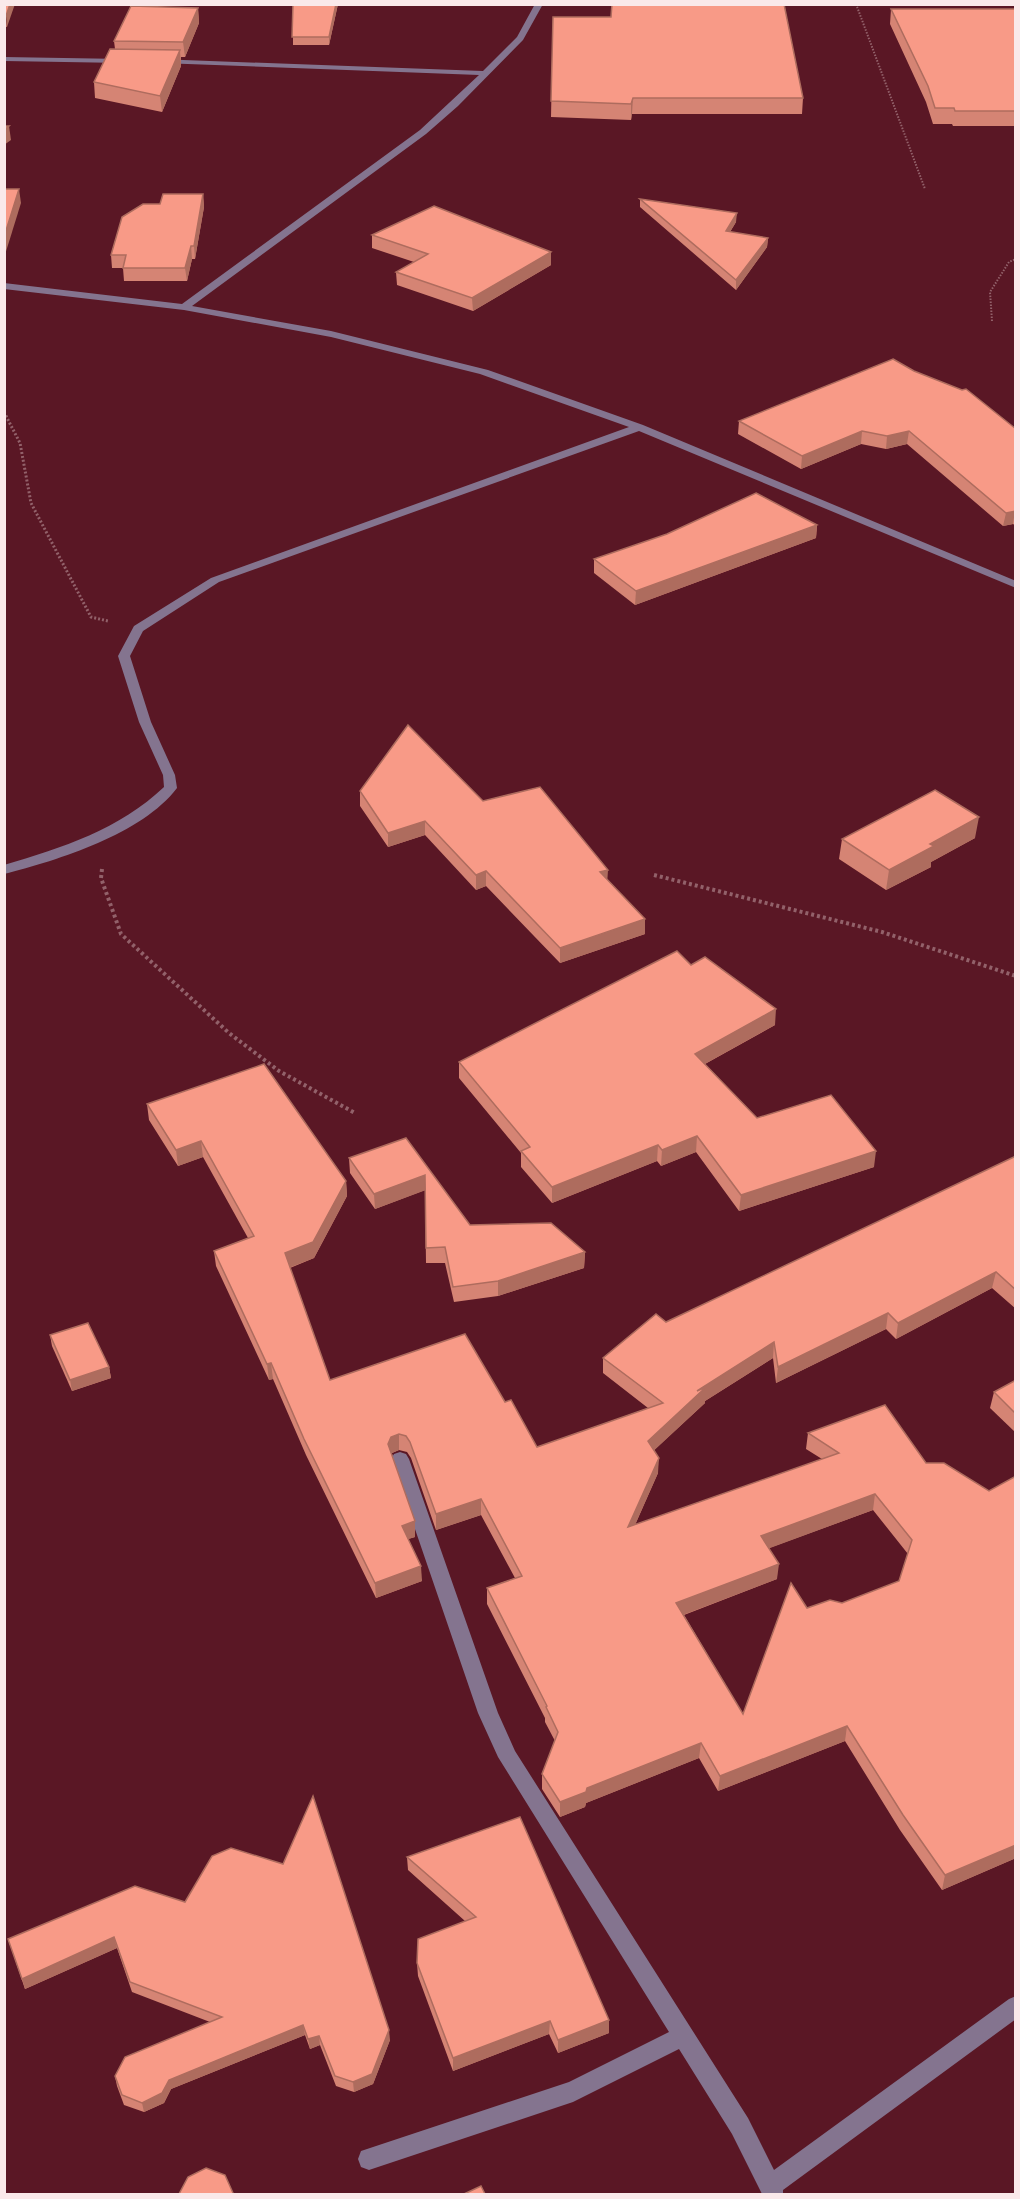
<svg xmlns="http://www.w3.org/2000/svg" width="1020" height="2199" font-family="'Times New Roman',serif">
<style>
.lines{fill:none;stroke-linecap:round;stroke-linejoin:round}
.path-far2{stroke:#92616a;stroke-width:2;stroke-dasharray:1.5 1.5;stroke-linecap:butt}
.path-far1{stroke:#92616a;stroke-width:3;stroke-dasharray:2 2;stroke-linecap:butt}
.path{stroke:#92616a;stroke-width:4;stroke-dasharray:3 3;stroke-linecap:butt}
.minor{fill:#84748f;fill-rule:evenodd}
.wall{fill:#d58474;fill-rule:evenodd}
.shaded-wall{fill:#ae6c5e}
.building{fill:#f89a87;stroke:#ae6c5e;stroke-width:1.5;fill-rule:evenodd}
</style>
<rect width="100%" height="100%" fill="#5a1725"/>
<g class="lines">
<g class="path-far2">
<polyline points="856,4 925,189"/>
<polyline points="992,321 990,292 1009,262 1016,259"/>
</g>
<polyline class="path-far1" points="4,412 20,443 31,503 91,617 108,621"/>
<g class="path">
<polyline points="102,869 101,878 121,934 229,1033 279,1071 355,1113"/>
<polyline points="654,875 882,932 1016,976"/>
</g>
<g class="minor">
<path d="M535,4H543L523,40L458,106L426,134L192,306L331,331L488,370L643,425L1016,581V588L639,431L219,582L143,631L130,656L151,722L175,775L177,788C142,834 59,860 4,874V865C62,848 120,829 164,787L163,775L139,722L118,656L134,626L211,578L629,427L480,374L331,337L184,310L4,289V283L182,304L420,130L479,75L160,63H157V59L483,71L517,37Z"/>
<polygon points="4,57 124,59 128,61 124,63 4,61"/>
<polygon points="400,1452 406,1454 409,1459 498,1713 515,1751 748,2118 774,2170 1009,1999 1016,1996 1016,2019 783,2190 783,2194 762,2194 732,2134 679,2049 573,2102 369,2170 361,2167 358,2159 361,2151 569,2082 669,2032 498,1757 478,1713 391,1459 394,1454"/>
</g>
</g>
<g class="wall">
<polygon points="4,4 7,27 4,26"/>
<polygon points="293,4 338,4 329,45 293,45"/>
<polygon points="198,8 199,23 185,57 181,57 181,66 162,112 95,98 94,82 115,49 114,41"/>
<polygon points="891,9 1016,9 1016,126 953,126 952,124 933,124 926,102 890,24"/>
<polygon points="553,17 803,98 802,114 632,114 631,120 551,117"/>
<polygon points="203,194 204,207 195,259 192,259 187,281 124,281 123,268 112,268 111,255 160,204"/>
<polygon points="640,199 736,222 730,232 768,238 767,247 736,290 640,207"/>
<polygon points="372,235 551,252 551,265 473,311 397,285 396,272 414,262 372,248"/>
<polygon points="739,421 1016,429 1016,526 1013,524 1003,526 907,444 886,449 861,444 801,469 738,434"/>
<polygon points="817,525 816,538 635,605 594,573 594,559"/>
<polygon points="360,791 483,801 607,880 645,934 560,963 486,886 476,890 425,835 388,847 360,806"/>
<polygon points="975,838 931,862 931,867 886,890 839,859 842,839"/>
<polygon points="691,965 775,1025 705,1064 757,1118 874,1167 739,1211 696,1152 661,1166 657,1161 552,1203 521,1167 521,1153 459,1078 459,1062"/>
<path d="M147,1104L346,1181L347,1196L314,1258L290,1268L330,1380L505,1402L537,1447L648,1408L603,1373V1358L666,1322L1016,1156V1309L992,1288L896,1339L886,1329L776,1383L773,1358L705,1401V1403L654,1450L658,1473L635,1525L822,1459L806,1449L808,1433L926,1463L989,1491L1016,1476V1858L942,1890L900,1830L845,1741L718,1791L699,1758L586,1803L585,1807L560,1817L542,1789V1774L555,1741L545,1722V1718L487,1604V1588L515,1578L481,1515L436,1530L411,1458L407,1452L399,1450L392,1453V1454L415,1521V1537L408,1539L422,1581L376,1598L306,1455L273,1379L269,1380L216,1266L214,1251L248,1238L203,1157L178,1166L149,1120ZM873,1510L908,1554L899,1581L842,1603L807,1608L743,1714L684,1615L777,1579L769,1548Z"/>
<polygon points="406,1138 470,1225 585,1252 584,1268 498,1296 454,1302 445,1263 426,1263 425,1190 375,1209 350,1173 349,1158"/>
<polygon points="50,1335 109,1367 111,1378 72,1391 52,1346"/>
<polygon points="1016,1380 1016,1433 990,1408 994,1392"/>
<polygon points="407,1857 609,2020 609,2033 558,2053 549,2034 453,2071 418,1976 417,1963 465,1921 408,1870"/>
<polygon points="135,1886 390,2040 373,2084 354,2092 336,2086 320,2045 310,2049 305,2035 171,2089 164,2103 144,2112 124,2105 117,2086 115,2076 210,2022 132,1992 117,1948 25,1989 8,1939"/>
</g>
<g class="shaded-wall">
<polygon points="10,4 15,4 7,27 6,16"/>
<polygon points="336,4 338,4 329,45 329,37"/>
<polygon points="198,8 199,23 185,57 183,42"/>
<polygon points="180,50 181,66 162,112 160,96"/>
<polygon points="633,98 632,114 631,120 631,104"/>
<polygon points="9,126 11,140 4,145 4,130"/>
<polygon points="19,189 21,203 4,258 4,237"/>
<polygon points="203,194 204,207 195,259 194,246"/>
<polygon points="737,213 736,222 725,240 726,231"/>
<polygon points="768,238 767,247 736,290 736,280"/>
<polygon points="191,246 192,259 187,281 185,268"/>
<polygon points="551,252 551,265 473,311 472,298"/>
<polygon points="862,431 861,444 801,469 802,456"/>
<polygon points="909,431 907,444 886,449 887,436"/>
<polygon points="1015,511 1013,524 1003,526 1006,513"/>
<polygon points="817,525 816,538 635,605 636,591"/>
<polygon points="979,817 975,838 931,862 931,867 886,890 889,870 930,844"/>
<polygon points="425,821 425,835 388,847 388,833"/>
<polygon points="608,870 607,885 600,872"/>
<polygon points="486,871 486,886 476,890 476,875"/>
<polygon points="645,919 645,934 560,963 560,948"/>
<polygon points="776,1009 775,1025 694,1070 695,1054"/>
<polygon points="697,1136 696,1152 661,1166 662,1150"/>
<polygon points="201,1141 203,1157 178,1166 176,1150"/>
<polygon points="658,1145 657,1161 552,1203 552,1187"/>
<polygon points="876,1151 874,1167 739,1211 741,1195"/>
<polygon points="425,1175 426,1190 375,1209 374,1194"/>
<polygon points="346,1181 347,1196 314,1258 286,1269 285,1253"/>
<polygon points="585,1252 584,1268 498,1296 498,1281"/>
<polygon points="996,1272 992,1288 896,1339 898,1323"/>
<polygon points="888,1313 886,1329 776,1383 778,1367"/>
<polygon points="774,1342 773,1358 705,1401 705,1403 647,1457 648,1441 697,1391"/>
<polygon points="271,1363 273,1379 269,1380 267,1364"/>
<polygon points="109,1367 111,1378 72,1391 70,1380"/>
<polygon points="399,1434 399,1450 392,1453 389,1460 388,1444 391,1437"/>
<polygon points="659,1458 658,1473 627,1543 628,1527"/>
<polygon points="875,1494 873,1510 759,1552 761,1536"/>
<polygon points="481,1499 481,1515 436,1530 436,1514"/>
<polygon points="415,1521 415,1537 402,1541 402,1526"/>
<polygon points="779,1564 777,1579 675,1618 676,1603"/>
<polygon points="421,1566 422,1581 376,1598 375,1583"/>
<polygon points="847,1726 845,1741 718,1791 720,1776"/>
<polygon points="701,1743 699,1758 586,1803 585,1807 560,1817 560,1802 587,1788"/>
<polygon points="1016,1845 1016,1858 942,1890 945,1875"/>
<polygon points="114,1937 117,1948 25,1989 22,1979"/>
<polygon points="609,2020 609,2033 558,2053 558,2040"/>
<polygon points="550,2021 549,2034 453,2071 453,2058"/>
<polygon points="303,2025 305,2035 171,2089 164,2103 144,2112 142,2103 169,2080"/>
<polygon points="389,2030 390,2040 373,2084 354,2092 353,2082"/>
<polygon points="319,2036 320,2045 310,2049 308,2039"/>
</g>
<g class="building">
<polygon points="4,4 10,4 6,16 4,16"/>
<polygon points="293,4 336,4 329,37 292,37"/>
<polygon points="612,4 784,4 803,98 633,98 631,104 551,101 553,17 611,17"/>
<polygon points="131,6 198,8 183,42 114,41"/>
<polygon points="891,9 1016,9 1016,111 955,111 954,108 935,108 928,86"/>
<polygon points="110,49 180,50 160,96 94,82"/>
<polygon points="4,126 9,126 4,130"/>
<polygon points="4,189 19,189 4,237"/>
<polygon points="163,194 203,194 194,246 191,246 185,268 123,268 126,255 111,255 122,217 143,204 160,204"/>
<polygon points="640,199 737,213 726,231 768,238 736,280"/>
<polygon points="434,206 551,252 472,298 396,272 428,254 372,235"/>
<polygon points="893,359 914,371 962,390 966,389 1016,429 1016,511 1006,513 909,431 887,436 862,431 802,456 739,421"/>
<polygon points="756,493 817,525 636,591 594,559 667,534"/>
<polygon points="408,725 483,801 540,787 608,870 600,872 645,919 560,948 486,871 476,875 425,821 388,833 360,791"/>
<polygon points="935,790 979,817 930,844 934,846 889,870 842,839"/>
<polygon points="677,951 691,965 705,957 776,1009 695,1054 757,1118 831,1095 876,1151 741,1195 697,1136 662,1150 658,1145 552,1187 521,1151 530,1147 459,1062"/>
<path d="M264,1064L346,1181L313,1242L285,1253L330,1380L465,1334L505,1402L511,1400L537,1447L663,1403L603,1358L656,1314L666,1322L1016,1156V1290L996,1272L898,1323L888,1313L778,1367L774,1342L697,1391L706,1387L648,1441L659,1458L628,1527L839,1453L808,1433L885,1405L926,1463H944L989,1491L1016,1476V1845L945,1875L903,1815L847,1726L720,1776L701,1743L587,1788L586,1792L560,1802L542,1774L558,1732L546,1707L547,1706L487,1588L522,1576L481,1499L436,1514L410,1442L406,1436L399,1434L391,1437L388,1444L415,1521L402,1526L421,1566L375,1583L304,1439L271,1363L267,1364L214,1251L254,1236L201,1141L176,1150L147,1104ZM875,1494L912,1540L899,1581L842,1603L830,1600L807,1608L791,1583L743,1714L676,1603L779,1564L761,1536Z"/>
<polygon points="406,1138 470,1225 551,1223 585,1252 498,1281 453,1287 445,1247 426,1248 425,1175 374,1194 349,1158"/>
<polygon points="88,1323 109,1367 70,1380 50,1335"/>
<polygon points="1016,1380 1016,1414 994,1392"/>
<polygon points="313,1796 389,2030 372,2074 353,2082 335,2076 319,2036 308,2039 303,2025 169,2080 162,2093 142,2103 122,2095 115,2076 125,2057 222,2017 130,1982 114,1937 22,1979 8,1939 135,1886 185,1902 212,1856 231,1848 283,1864"/>
<polygon points="520,1817 609,2020 558,2040 550,2021 453,2058 417,1963 418,1939 476,1917 407,1857"/>
<polygon points="206,2168 225,2175 233,2193 232,2194 179,2194 188,2177"/>
<polygon points="481,2186 485,2194 464,2194"/>
</g>
<rect width="1020" height="2199" fill="none" stroke="#fae9ea" stroke-width="12"/>
</svg>
